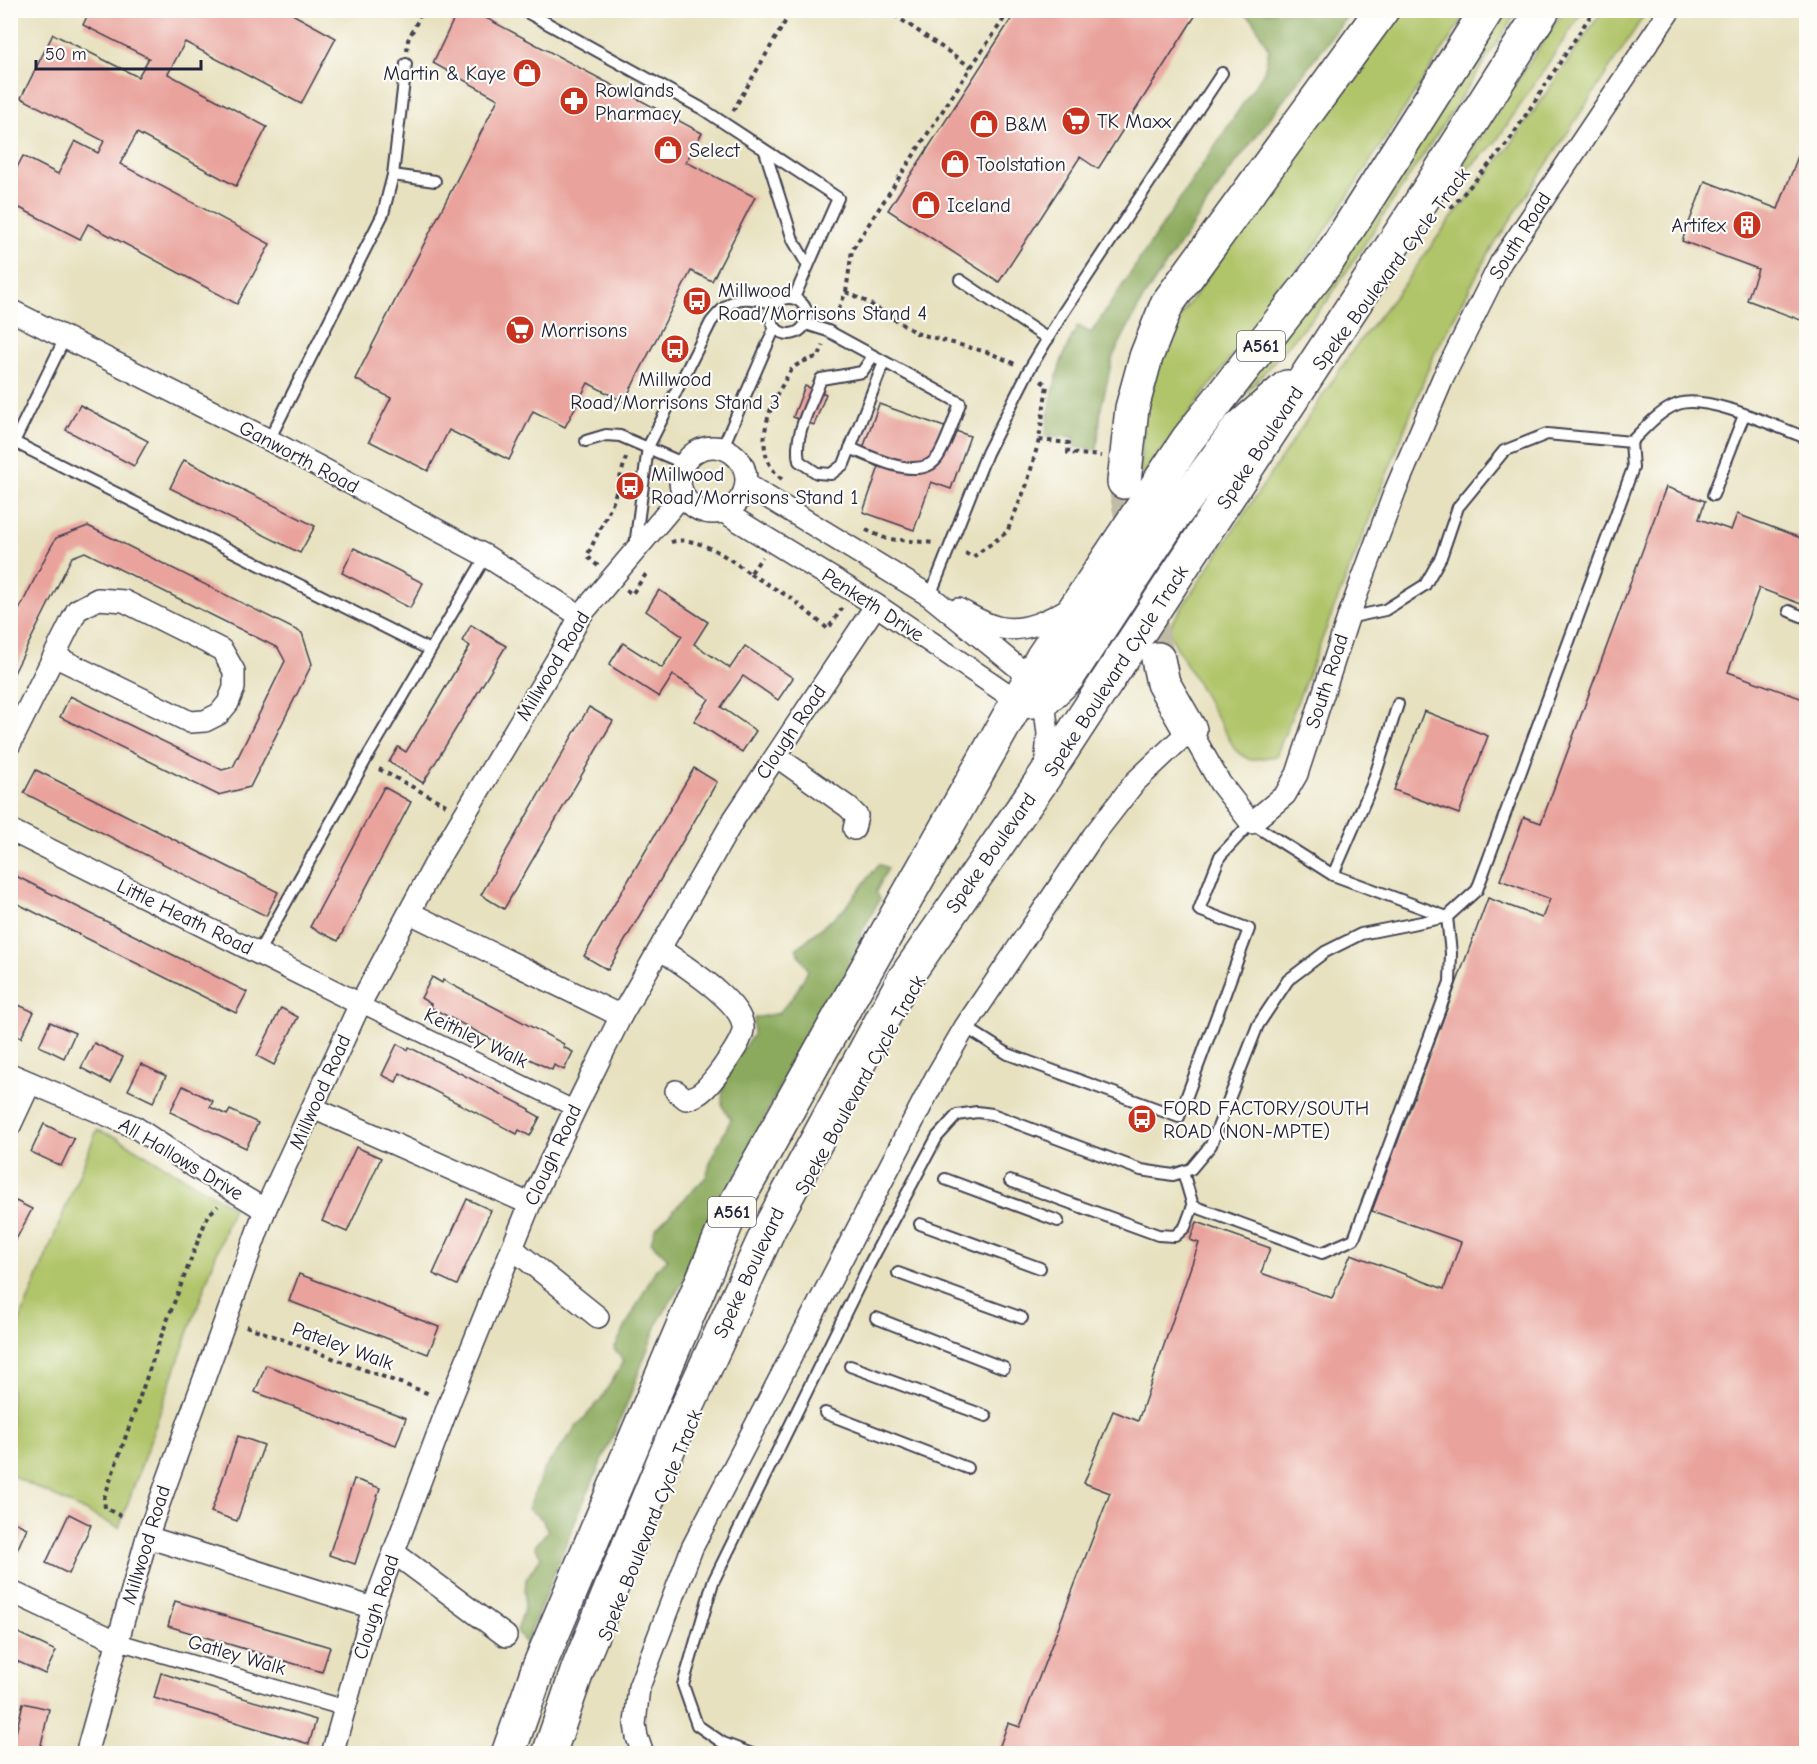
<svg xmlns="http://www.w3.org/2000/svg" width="1817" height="1764" font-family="'Comic Neue',sans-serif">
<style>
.green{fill:#b0c469;stroke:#697352;stroke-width:1.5}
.forest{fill:#8caa5d;stroke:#57664c;stroke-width:1.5}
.building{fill:#e9a39c}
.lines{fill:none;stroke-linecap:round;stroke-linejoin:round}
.trunk-tunnel{stroke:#c0bba5;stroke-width:33;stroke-dasharray:33 16;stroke-linecap:butt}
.service-casing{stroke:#403f4f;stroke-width:14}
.pedestrian-casing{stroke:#403f4f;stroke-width:18}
.minor-casing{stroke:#403f4f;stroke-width:24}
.trunk-casing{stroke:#403f4f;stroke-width:36}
.path{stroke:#403f4f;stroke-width:4;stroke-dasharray:4.5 4.5;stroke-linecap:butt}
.service{stroke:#fff;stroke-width:10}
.pedestrian{stroke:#fff;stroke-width:15}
.minor{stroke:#fff;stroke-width:21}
.trunk{stroke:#fff;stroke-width:33}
.labels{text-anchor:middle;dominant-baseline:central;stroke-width:4.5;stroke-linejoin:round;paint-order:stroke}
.shield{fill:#fdfcf7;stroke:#646373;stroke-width:1.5}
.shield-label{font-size:18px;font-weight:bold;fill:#22223b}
.poi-label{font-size:20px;fill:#22223b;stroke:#fdfcf7;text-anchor:start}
.street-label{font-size:20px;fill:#22223b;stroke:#fdfcf7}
</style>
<rect width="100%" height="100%" fill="#fdfcf7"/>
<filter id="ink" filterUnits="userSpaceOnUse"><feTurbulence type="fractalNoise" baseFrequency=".0167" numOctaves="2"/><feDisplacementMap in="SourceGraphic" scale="12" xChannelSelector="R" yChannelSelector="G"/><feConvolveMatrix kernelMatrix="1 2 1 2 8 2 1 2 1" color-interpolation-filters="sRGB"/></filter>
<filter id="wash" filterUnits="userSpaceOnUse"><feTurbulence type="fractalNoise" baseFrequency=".008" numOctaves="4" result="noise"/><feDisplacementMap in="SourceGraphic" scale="24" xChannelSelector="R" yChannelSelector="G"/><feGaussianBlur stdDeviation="1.35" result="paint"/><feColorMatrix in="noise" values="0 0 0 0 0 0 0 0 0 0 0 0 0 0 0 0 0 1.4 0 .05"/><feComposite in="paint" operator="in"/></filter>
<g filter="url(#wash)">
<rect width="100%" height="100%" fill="#e7e1bf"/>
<g class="green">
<polygon points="1603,10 1647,11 1487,256 1433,357 1276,756 1250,760 1236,751 1167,630 1355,347 1402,287 1449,221 1510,146"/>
<polygon points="1392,11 1468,11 1318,242 1138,481 1149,382 1183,312"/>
<polygon points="1500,11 1518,11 1327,301 1227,415"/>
<polygon points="1563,11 1583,11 1495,143 1447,189"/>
<polygon points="97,1130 116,1137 233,1207 119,1528 11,1475 11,1343"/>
</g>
<g class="forest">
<path d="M1273,11H1351L1226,176L1144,297L1113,356L1101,408L1097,450L1075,447L1074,437L1045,436C1052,395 1056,363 1078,326L1091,333L1264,72L1269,50L1253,20L1240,11H1263L1269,13Z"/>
<polygon points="879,864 888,868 876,892 880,899 861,933 856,958 823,1013 802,1042 690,1270 658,1322 624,1411 576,1519 526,1644 517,1631 524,1609 526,1579 541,1557 535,1546 548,1531 542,1519 528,1509 544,1469 577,1426 601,1399 624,1361 614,1349 656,1269 668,1259 651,1242 655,1229 706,1177 712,1157 731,1119 722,1106 723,1076 753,1035 754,1018 779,1013 795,994 808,970 796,949 845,908"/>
</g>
<g id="blocks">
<g class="building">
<polygon points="90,10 285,10 336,38 301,104 185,42 168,74 267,127 236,186 137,133 120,164 270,244 237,304 88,224 80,239 10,203 10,181 23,156 58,174 75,141 98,153 104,141 21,98 53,34 138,77 149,58 83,25"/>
<polygon points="458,10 471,10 702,133 686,162 755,197 712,281 691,271 624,402 588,383 565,427 533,411 509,460 449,430 428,471 369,441 391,398 355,379 498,99 433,63"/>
<polygon points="1017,10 1199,10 1098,169 1080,157 999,282 888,210"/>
<polygon points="1806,135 1806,322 1747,300 1758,269 1682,241 1705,181 1778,209"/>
<polygon points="805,386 826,394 814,425 793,417"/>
<polygon points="879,404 970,436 951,489 931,482 914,530 863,512 881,461 861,454"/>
<polygon points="80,405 148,441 134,466 66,430"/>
<polygon points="184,460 315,526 300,553 170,488"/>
<polygon points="1666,487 1705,501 1699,519 1731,530 1737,514 1806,540 1806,606 1759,588 1728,672 1806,700 1806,1754 997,1754 1008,1723 1020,1727 1110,1493 1084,1483 1113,1411 1138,1421 1199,1243 1190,1240 1197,1222 1270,1248 1261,1273 1332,1298 1351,1254 1444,1289 1461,1242 1372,1211 1488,898 1542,918 1550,899 1500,880 1524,817 1541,823"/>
<polygon points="88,526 302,633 312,664 250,787 218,795 60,717 70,696 222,770 233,767 285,661 278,648 85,552 72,557 10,681 10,628 47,554 56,538"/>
<polygon points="354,548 423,583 410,608 342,573"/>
<polygon points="659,590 708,622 694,644 730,668 745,646 793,678 778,700 743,676 721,707 756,731 742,752 694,721 709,699 689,685 673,675 659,697 609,665 623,643 662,668 682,636 646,611"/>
<polygon points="471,625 506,646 423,783 389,762 398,747 406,752 438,700 470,646 462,641"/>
<polygon points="589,707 613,721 504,909 481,895"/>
<polygon points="1424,711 1488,736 1459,814 1394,790"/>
<polygon points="694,768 717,782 608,970 584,956"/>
<polygon points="36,770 278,892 266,916 24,793"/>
<polygon points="384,787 411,802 338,941 310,927"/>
<polygon points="10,873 247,992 236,1013 10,900"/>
<polygon points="432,977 442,983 443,980 564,1044 563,1047 573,1052 564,1070 554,1065 552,1070 519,1054 430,1007 431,1004 421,998"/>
<polygon points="10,1001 34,1012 21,1038 10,1032"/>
<polygon points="281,1008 298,1017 274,1065 257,1056"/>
<polygon points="50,1022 75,1033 64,1058 39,1046"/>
<polygon points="94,1043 123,1057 110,1083 81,1068"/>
<polygon points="397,1044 408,1050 409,1047 530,1109 529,1111 540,1117 530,1136 519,1130 517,1134 400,1073 396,1082 382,1075"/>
<polygon points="141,1064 166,1076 153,1102 128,1090"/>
<polygon points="183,1086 213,1101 210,1107 227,1115 230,1110 258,1123 246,1148 170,1112"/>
<polygon points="44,1124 74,1139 61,1166 31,1152"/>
<polygon points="356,1147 381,1158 347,1232 322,1221"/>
<polygon points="467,1199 491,1210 457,1285 433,1274"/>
<polygon points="16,1201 32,1209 10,1251 10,1211"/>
<polygon points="299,1274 439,1327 428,1354 289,1301"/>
<polygon points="266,1365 406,1418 396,1445 255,1392"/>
<polygon points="238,1436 264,1445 237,1521 211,1512"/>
<polygon points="354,1479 380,1488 355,1564 329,1555"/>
<polygon points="69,1514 91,1525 69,1574 46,1563"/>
<polygon points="10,1520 27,1528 17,1550 10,1547"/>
<polygon points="175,1601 330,1647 322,1672 168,1626"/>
<polygon points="10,1629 56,1651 45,1674 10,1658"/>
<polygon points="161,1673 316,1720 309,1744 154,1698"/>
<polygon points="23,1703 49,1709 39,1754 11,1754"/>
</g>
</g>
</g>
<g filter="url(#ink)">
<use href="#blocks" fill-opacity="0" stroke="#403f4f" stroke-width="1.5"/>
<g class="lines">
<polyline class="trunk-tunnel" points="1124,482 1158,659"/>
<g class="service-casing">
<g id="service">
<polyline points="523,10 701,108 838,198 794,298"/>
<polyline points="765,151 793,240 808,266"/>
<polyline points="393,175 435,181"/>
<polyline points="960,280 1048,339"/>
<circle cx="789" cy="316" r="18"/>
<path d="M806,324L828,331L960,403C954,420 948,439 939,455C923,484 872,457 850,448"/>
<path d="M873,356L862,372L821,379C812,404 793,434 799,461L817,473L831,474L844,464L884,362"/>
<polyline points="269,440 383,214 393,175 406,64"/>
<polyline points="586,441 606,435 620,436 685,464"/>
<polyline points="14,442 430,650"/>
<path d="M1631,442C1645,428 1659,411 1678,404C1707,394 1777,427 1806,438"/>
<polyline points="722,449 775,327"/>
<polyline points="10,450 65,338"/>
<polyline points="1713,495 1744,415"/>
<path d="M635,546L648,447L711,322C732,295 743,295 776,304"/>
<polyline points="930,596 987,453 1029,370 1063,313 1222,73"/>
<polyline points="1789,611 1806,618"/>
<polyline points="1348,618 1385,610 1425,585 1441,557 1458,507 1504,451 1547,434 1631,442"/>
<polyline points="1333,875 1372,785 1398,704"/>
<polyline points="258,953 365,761 486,556"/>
<polyline points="965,1027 1008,1054 1179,1117 1249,929 1199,910 1220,856 1251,823 1333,875 1447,917 1451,953 1450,982 1354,1239 1322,1253 1193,1206 1183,1172"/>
<polyline points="945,1179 1058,1221"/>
<polyline points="1010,1181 1158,1235 1175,1236 1185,1227 1193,1206"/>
<polyline points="920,1224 1040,1268"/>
<polyline points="898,1273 1022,1318"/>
<polyline points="876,1318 1004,1368"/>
<polyline points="850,1366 986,1416"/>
<polyline points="825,1413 967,1468"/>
<polyline points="752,1754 723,1743 697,1725 683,1685 713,1582 869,1265 937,1137 957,1115 977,1112 992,1114 1141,1170 1173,1175 1191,1169 1211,1145 1258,1025 1288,980 1325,952 1361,934 1447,917 1477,890 1633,468 1631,442"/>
</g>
</g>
<g class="pedestrian-casing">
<g id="pedestrian">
<polyline points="360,1004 575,1109"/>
<polyline points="116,1641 345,1708"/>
</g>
</g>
<g class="minor-casing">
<g id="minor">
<polyline points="10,310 269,440 486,556 580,616"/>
<circle cx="713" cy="480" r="33"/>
<polyline points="746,484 930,596 1032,679 1044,700 1048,734 1045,769"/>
<polyline points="724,512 876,605 1019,702"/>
<path d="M958,609C970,615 984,624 997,627C1024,634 1051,619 1073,606"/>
<polyline points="10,744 77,610 98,599 124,601 222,650 234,671 234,688 228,703 219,714 205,721 190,722 54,656"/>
<polyline points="776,756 848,807 857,816 854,829"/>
<polyline points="10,830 360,1004"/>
<polyline points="410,913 621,1016"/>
<path d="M660,949C680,963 746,1003 743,1030C741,1043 730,1056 723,1067C714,1079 702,1097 686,1099L676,1091"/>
<polyline points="10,1074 135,1127 195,1167 265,1210"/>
<polyline points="313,1108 530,1204"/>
<polyline points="10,1126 30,1083"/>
<polyline points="512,1248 598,1317"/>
<polyline points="147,1537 373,1608"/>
<polyline points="393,1552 506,1636"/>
<polyline points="10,1591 116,1641"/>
<polyline points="86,1754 147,1537 265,1210 360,1004 435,864 562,651 580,616 683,494"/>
<polyline points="332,1754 373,1608 450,1401 530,1204 575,1109 621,1016 734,819 876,605"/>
<polyline points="643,1754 637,1737 635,1724 639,1687 692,1548 937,1075 965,1027 1093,836 1135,782 1190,730 1220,783 1251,823 1285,795 1297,774 1348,618 1395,491 1443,378 1501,262 1670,10"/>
</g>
</g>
<g class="trunk-casing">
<g id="trunk">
<polyline points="1124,482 1132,408 1146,357 1167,304 1382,10"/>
<polyline points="1158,659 1163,683 1190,730"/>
<polyline points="1019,702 1044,700 1068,677 1170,521 1238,429 1287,387"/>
<polyline points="508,1754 538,1669 732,1210 850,998 1042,658 1188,439 1329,259 1487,10"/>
<polyline points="549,1754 578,1669 672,1440 769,1229 903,981 1045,776 1417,208 1543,10"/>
</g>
</g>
<g class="path">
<polyline points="887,10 971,67"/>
<polyline points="407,51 408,40 423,10"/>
<polyline points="733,111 792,10"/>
<polyline points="1451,208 1507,144 1594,10"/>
<polyline points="846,292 867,302 916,333 990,353 1015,364"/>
<polyline points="835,317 846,292 852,250 971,67 1010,10"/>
<polyline points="1039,440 1069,443 1068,453 1101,456"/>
<path d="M782,479C752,456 766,412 783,384C786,379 789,371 793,368C799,362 811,359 819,356L823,345"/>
<polyline points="866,530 887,539 935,543"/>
<path d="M671,542C696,534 731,559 750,574L762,557"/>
<polyline points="965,553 973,557 1007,532 1027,484 1039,440 1047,385 1041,381"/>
<polyline points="598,566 587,556 613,502 627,454"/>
<polyline points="750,574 791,598 828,629 842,608"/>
<polyline points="626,590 632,594 646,574"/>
<polyline points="379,769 446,805"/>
<polyline points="246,1326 430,1394"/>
<polyline points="121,1516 105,1508 104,1498 162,1334 208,1215 218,1206"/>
</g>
<use href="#service" class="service"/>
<use href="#pedestrian" class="pedestrian"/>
<use href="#minor" class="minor"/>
<use href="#trunk" class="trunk"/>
</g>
</g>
<defs>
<g id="shop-disc" transform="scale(1.5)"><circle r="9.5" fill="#c8321e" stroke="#fdfcf7"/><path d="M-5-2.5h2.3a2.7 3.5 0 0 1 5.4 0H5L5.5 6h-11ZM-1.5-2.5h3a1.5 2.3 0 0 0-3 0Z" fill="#fff"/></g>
<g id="pharmacy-disc" transform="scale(1.5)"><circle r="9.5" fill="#c8321e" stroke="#fdfcf7"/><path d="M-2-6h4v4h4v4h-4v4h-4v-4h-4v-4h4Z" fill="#fff"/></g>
<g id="supermarket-disc" transform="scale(1.5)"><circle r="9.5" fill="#c8321e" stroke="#fdfcf7"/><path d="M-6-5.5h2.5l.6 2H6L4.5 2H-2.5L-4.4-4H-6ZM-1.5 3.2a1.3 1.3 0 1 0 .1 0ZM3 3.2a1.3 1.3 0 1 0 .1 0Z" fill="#fff"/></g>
<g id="building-disc" transform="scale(1.5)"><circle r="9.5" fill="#c8321e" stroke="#fdfcf7"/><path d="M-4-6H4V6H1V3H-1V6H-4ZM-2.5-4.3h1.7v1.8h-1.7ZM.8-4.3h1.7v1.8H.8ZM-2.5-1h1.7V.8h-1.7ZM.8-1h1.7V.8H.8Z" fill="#fff"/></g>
<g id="bus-disc" transform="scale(1.5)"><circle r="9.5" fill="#c8321e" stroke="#fdfcf7"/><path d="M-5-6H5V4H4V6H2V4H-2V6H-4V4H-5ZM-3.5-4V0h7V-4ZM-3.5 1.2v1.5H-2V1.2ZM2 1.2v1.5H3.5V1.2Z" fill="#fff"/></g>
</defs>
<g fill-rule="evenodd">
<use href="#shop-disc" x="527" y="73"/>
<use href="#pharmacy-disc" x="574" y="101"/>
<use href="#supermarket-disc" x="1076" y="121"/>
<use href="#shop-disc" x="984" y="124"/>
<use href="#shop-disc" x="668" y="150"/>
<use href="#shop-disc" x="955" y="164"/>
<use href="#shop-disc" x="926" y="205"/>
<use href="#building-disc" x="1747" y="225"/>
<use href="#bus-disc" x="697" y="301"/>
<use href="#supermarket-disc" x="520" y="330"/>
<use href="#bus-disc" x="675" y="349"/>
<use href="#bus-disc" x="630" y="486"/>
<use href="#bus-disc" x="1142" y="1119"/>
</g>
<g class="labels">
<g class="shield">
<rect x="1237" y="331" width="48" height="30" rx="4.5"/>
<rect x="708" y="1197" width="48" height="30" rx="4.5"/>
</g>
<g class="shield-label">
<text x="1261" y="346">A561</text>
<text x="732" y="1212">A561</text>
</g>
<g class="poi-label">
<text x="506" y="73" text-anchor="end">Martin &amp; Kaye</text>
<text x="595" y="90">Rowlands<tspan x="595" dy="23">Pharmacy</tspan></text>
<text x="1097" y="121">TK Maxx</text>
<text x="1005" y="124">B&amp;M</text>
<text x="689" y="150">Select</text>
<text x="976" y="164">Toolstation</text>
<text x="947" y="205">Iceland</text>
<text x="1726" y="225" text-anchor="end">Artifex</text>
<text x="718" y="290">Millwood<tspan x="718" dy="23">Road/Morrisons Stand 4</tspan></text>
<text x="541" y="330">Morrisons</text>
<text x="675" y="379" text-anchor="middle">Millwood<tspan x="675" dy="23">Road/Morrisons Stand 3</tspan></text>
<text x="651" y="474">Millwood<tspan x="651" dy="23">Road/Morrisons Stand 1</tspan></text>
<text x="1163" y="1108">FORD FACTORY/SOUTH<tspan x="1163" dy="23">ROAD (NON-MPTE)</tspan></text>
</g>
<g class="street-label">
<text transform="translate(1520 236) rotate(-58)">South Road</text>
<text transform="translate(1391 269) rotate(-53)">Speke Boulevard Cycle Track</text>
<text transform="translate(1260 448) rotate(-57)">Speke Boulevard</text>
<text transform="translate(299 457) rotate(28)">Ganworth Road</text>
<text transform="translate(873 605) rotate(33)">Penketh Drive</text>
<text transform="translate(553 666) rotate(-59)">Millwood Road</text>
<text transform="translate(1116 671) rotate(-57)">Speke Boulevard Cycle Track</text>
<text transform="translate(1327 681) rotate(-72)">South Road</text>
<text transform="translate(791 732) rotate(-56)">Clough Road</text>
<text transform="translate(991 853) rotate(-55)">Speke Boulevard</text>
<text transform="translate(185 917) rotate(26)">Little Heath Road</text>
<text transform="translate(476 1038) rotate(26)">Keithley Walk</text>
<text transform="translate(860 1085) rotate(-61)">Speke Boulevard Cycle Track</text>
<text transform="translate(320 1092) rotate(-66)">Millwood Road</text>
<text transform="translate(553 1155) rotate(-65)">Clough Road</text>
<text transform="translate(181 1159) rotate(31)">All Hallows Drive</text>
<text transform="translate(749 1273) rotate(-65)">Speke Boulevard</text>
<text transform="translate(343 1346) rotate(20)">Pateley Walk</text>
<text transform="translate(650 1525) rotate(-68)">Speke Boulevard Cycle Track</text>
<text transform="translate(146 1545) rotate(-73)">Millwood Road</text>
<text transform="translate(376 1607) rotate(-72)">Clough Road</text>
<text transform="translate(237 1655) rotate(16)">Gatley Walk</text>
</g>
</g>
<rect width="1817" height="1764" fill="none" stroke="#fdfcf7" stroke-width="36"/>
<path d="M36 60v9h165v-9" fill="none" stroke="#22223b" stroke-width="3"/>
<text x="45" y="60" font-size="18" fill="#22223b" stroke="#fdfcf7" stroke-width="4.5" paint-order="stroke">50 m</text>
</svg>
